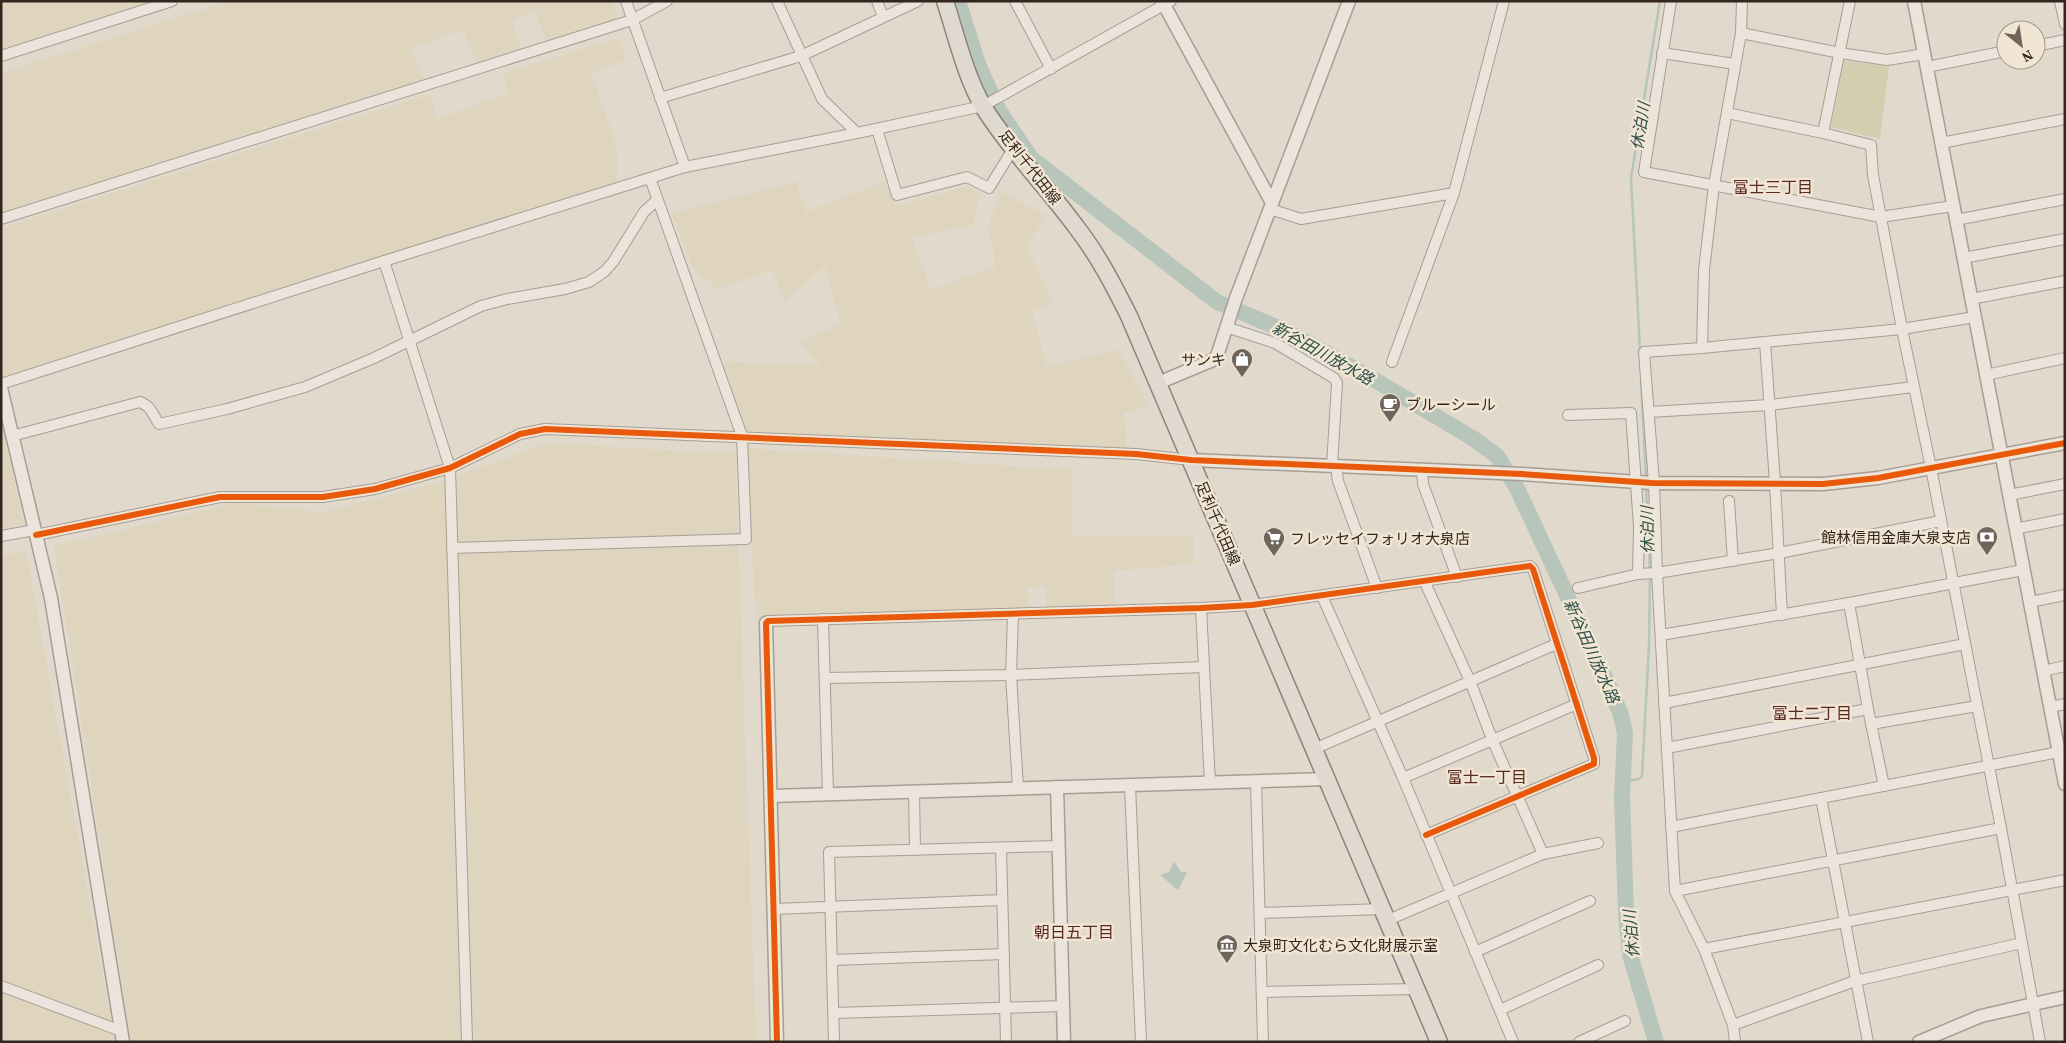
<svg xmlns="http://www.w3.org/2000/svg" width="2066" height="1043" font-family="'Source Serif 4','Noto Sans JP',serif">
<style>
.farmland{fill:#dfd5be}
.green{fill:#d2cfb0}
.water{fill:#b7c5ba}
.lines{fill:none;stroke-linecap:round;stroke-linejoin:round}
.stream{stroke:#b7c5ba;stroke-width:2.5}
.river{stroke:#b7c5ba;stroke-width:16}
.minor-casing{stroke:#a69e95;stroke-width:12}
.tertiary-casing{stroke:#a69e95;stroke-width:15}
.primary-casing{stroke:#8c847c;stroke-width:19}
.minor{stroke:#eae4dd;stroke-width:10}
.tertiary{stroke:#eae4dd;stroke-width:12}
.primary{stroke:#e0d9cf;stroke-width:16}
.cycleway-casing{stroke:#f1e5d3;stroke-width:9}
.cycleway{stroke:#e8590c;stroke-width:6}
.labels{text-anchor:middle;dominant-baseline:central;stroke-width:5;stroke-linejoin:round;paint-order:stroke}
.street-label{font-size:15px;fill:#33261f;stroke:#f1e5d3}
.poi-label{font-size:15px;fill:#33261f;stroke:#f1e5d3;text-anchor:start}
.water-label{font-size:16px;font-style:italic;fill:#2f514c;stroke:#f1e5d3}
.neighbourhood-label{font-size:16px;fill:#5b2923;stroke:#f1e5d3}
</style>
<rect width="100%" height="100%" fill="#e1d9cc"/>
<g class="farmland">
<polygon points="1,1 169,1 1,53"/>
<polygon points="230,1 613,1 621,25 548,46 535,11 512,19 522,53 478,64 463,30 410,48 426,85 1,214 1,73"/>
<polygon points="619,38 626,60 591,73 617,146 617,188 4,379 1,368 1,228 430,94 437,119 509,93 503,73"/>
<polygon points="796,181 806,212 884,182 897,206 967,186 980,193 973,225 912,238 931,290 996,266 988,227 1000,192 1045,215 1027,247 1053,304 1032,310 1046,366 1118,350 1149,406 1124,413 1127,451 744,432 719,361 821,366 798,342 841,324 825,266 784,302 773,270 718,289 693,268 671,213"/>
<polygon points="1,422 24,524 1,528"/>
<polygon points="546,443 735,454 756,1042 131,1042 54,546 234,503 323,512 447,480"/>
<polygon points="745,448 1072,470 1071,537 1193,535 1193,564 1114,571 1114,608 1047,612 1045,586 1027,588 1029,613 756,618"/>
<polygon points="26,551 115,1042 1,1042 1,555"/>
</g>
<polygon class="green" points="1844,61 1889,66 1880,139 1831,127"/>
<polygon class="water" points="1174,861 1181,872 1187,872 1178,890 1160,875 1169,872"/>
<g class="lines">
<g class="stream">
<polyline points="1640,351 1631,178 1660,1"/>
<polyline points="1641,379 1646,478"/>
<polyline points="1646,486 1650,571"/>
<polyline points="1622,782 1639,779 1642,776 1649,646 1650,576"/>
</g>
<polyline class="river" points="958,1 978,64 998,109 1031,158 1217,302 1288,332 1380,383 1474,439 1497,456 1517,488 1610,688 1621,715 1625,733 1622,796 1626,913 1630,955 1656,1042"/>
<g class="minor-casing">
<g id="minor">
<polyline points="626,1 685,167"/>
<polyline points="777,1 822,99 857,133"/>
<polyline points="877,1 883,17"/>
<polyline points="1015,1 1051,69"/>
<polyline points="1671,1 1644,172 1881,217 1953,206"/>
<polyline points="1742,1 1741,33 1714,185 1704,270 1702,348 1902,329 1975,317"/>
<polyline points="2060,1 2065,24"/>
<polyline points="1741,33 1840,53 1887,60 1924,54"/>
<polyline points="2036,46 2065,40"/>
<polyline points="1662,53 1735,64"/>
<polyline points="1,56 172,1"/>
<polyline points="1927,67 2006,51"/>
<polyline points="660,98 801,56 918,1"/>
<polyline points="1727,113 1823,133 1871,145 1873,175 1902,329 1931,468 2001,828 2040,1042"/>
<polyline points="877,129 897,195 967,177 989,188 1013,149"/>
<polyline points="1823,133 1850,1"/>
<polyline points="1941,143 2065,119"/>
<polyline points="1270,209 1301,219 1454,193"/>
<polyline points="1,219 632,20 667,1"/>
<polyline points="1956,220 2065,199"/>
<polyline points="1963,258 2065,239"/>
<polyline points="384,261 450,468 467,1042"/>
<polyline points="1971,299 2065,281"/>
<polyline points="1226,327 1275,343 1334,378 1337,383 1332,466"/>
<polyline points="1765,342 1775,483 1782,615"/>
<polyline points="1702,348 1644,352 1654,483 1657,573 1675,891 1704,949 1733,1025 1855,981 2022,943"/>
<polyline points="1392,362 1454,193 1504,1"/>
<polyline points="1986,375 2065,358"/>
<polyline points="1,384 384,261 685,167 857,133 983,106 1171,1"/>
<polyline points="1649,412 1770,405 1913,387"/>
<polyline points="1568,415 1631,413 1639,527 1638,574"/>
<path d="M12,436L140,402C151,406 153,415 159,424L227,409L305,387L374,358L481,306L507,299L565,289L589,282L604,272L613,262L644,212L657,200"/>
<polyline points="1336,466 1338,481 1377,588"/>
<polyline points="1422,470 1423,484 1457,577"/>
<polyline points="2009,495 2065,484"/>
<polyline points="1729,501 1733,561"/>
<polyline points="2015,529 2065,519"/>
<polyline points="36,535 220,497 323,497 375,489 450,468 520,434 545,429 1136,454 1191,460"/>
<polyline points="1,536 35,530"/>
<polyline points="452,548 746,539 742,436 650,178"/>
<polyline points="1578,588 1638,574 1657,573 1779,553 1941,521"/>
<polyline points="1322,596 1403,778 1513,1042"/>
<polyline points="2030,602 2065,595"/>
<polyline points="1849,603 1868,709 1884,786"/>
<polyline points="1201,608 1210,783"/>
<polyline points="1013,615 1011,675 1018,788"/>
<polyline points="823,619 828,794"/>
<polyline points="766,623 768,621 1201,608 1252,605 1530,566 1533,569 1594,758 1594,764 1426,835"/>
<polyline points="1661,635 1849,603 2023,570"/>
<polyline points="2043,671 2065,666"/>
<polyline points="825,678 1011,675 1203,667"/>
<polyline points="1664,703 1965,644"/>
<polyline points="2050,707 2065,704"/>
<polyline points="1871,724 1977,706"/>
<polyline points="1667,748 1868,709"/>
<polyline points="1314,749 1554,645"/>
<polyline points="1403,778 1577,704"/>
<polyline points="1256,781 1263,1042"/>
<polyline points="1130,786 1141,1042"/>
<polyline points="914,791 915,850"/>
<polyline points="1821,798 1868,1042"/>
<polyline points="1671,827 2059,752"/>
<polyline points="1001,848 1006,1042"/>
<polyline points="1543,854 1598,843"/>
<polyline points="1675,891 2001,828"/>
<polyline points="774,909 1002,900"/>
<polyline points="1260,913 1383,909"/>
<polyline points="1388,920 1543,854 1492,739 1470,681 1427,587 1427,581"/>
<polyline points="1704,949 2065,880"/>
<polyline points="1475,952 1590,901"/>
<polyline points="832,960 1004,954"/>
<polyline points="1,986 121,1031"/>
<polyline points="1262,992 1417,989"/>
<polyline points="1500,1010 1598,965"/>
<polyline points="834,1013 1063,1006"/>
<polyline points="1733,1025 1735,1042"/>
<polyline points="834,1042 829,852 1058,846"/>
<polyline points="1579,1042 1625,1021"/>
</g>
</g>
<g class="tertiary-casing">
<g id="tertiary">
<polyline points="1162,1 1272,203"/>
<polyline points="1914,1 2065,784"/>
<polyline points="1158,383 1213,360 1217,356 1236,298 1349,1"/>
<polyline points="1,388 51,598 123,1042"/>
<polyline points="1191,460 1522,474 1652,483 1823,484 1878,478 2065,443"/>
<polyline points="766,623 777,1042"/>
<polyline points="1057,787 1064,1042"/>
<polyline points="771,796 1327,779"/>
<polyline points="1919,1042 1981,1016 2065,997"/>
</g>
</g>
<g class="primary-casing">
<path id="primary" d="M945,1C956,35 966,78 984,108C1011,151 1047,187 1077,228C1098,255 1114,286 1129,316L1439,1042"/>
</g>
<use href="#minor" class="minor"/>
<use href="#tertiary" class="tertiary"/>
<use href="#primary" class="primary"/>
<g class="cycleway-casing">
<g id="cycleway">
<polyline points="36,535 220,497 323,497 375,489 450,468 520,434 545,429 1136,454 1191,460 1522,474 1652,483 1823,484 1878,478 2065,443"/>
<polyline points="777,1042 766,623 768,621 1201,608 1252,605 1530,566 1533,569 1594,758 1594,764 1426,835"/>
</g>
</g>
<use href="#cycleway" class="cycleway"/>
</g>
<defs>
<g id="shop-pin" transform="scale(1.125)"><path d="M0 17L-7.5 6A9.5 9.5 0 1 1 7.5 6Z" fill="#70655c" stroke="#f1e5d3"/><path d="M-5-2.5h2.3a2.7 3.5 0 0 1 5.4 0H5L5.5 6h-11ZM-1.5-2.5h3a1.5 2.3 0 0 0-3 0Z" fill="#fff"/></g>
<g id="cafe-pin" transform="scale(1.125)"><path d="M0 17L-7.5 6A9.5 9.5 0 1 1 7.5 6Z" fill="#70655c" stroke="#f1e5d3"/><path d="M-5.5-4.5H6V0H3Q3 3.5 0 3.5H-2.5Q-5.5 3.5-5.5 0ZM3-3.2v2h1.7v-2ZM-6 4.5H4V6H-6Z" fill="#fff"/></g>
<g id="bank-pin" transform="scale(1.125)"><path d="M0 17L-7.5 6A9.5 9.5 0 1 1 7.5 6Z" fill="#70655c" stroke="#f1e5d3"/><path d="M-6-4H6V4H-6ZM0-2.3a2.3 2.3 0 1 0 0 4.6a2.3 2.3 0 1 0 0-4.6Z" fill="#fff"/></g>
<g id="supermarket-pin" transform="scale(1.125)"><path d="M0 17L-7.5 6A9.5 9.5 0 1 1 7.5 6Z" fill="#70655c" stroke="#f1e5d3"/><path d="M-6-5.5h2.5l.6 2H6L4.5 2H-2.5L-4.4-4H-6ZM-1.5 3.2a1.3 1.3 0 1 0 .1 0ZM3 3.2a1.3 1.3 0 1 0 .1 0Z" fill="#fff"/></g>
<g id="museum-pin" transform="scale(1.125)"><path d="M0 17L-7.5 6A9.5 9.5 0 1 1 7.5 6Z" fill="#70655c" stroke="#f1e5d3"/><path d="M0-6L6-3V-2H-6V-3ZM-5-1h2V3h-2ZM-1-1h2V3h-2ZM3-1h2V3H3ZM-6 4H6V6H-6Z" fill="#fff"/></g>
</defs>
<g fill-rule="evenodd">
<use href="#shop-pin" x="1242" y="359"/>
<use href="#cafe-pin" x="1390" y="404"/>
<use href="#bank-pin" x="1987" y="537"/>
<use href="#supermarket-pin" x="1274" y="538"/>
<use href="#museum-pin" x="1227" y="945"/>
</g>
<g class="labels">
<g class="street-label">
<text transform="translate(1030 167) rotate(52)">足利千代田線</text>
<text transform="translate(1218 523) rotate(67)">足利千代田線</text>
</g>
<g class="poi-label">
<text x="1226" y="359" text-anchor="end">サンキ</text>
<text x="1406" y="404">ブルーシール</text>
<text x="1971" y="537" text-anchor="end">館林信用金庫大泉支店</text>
<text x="1290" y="538">フレッセイフォリオ大泉店</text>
<text x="1243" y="945">大泉町文化むら文化財展示室</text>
</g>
<g class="water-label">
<text transform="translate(1640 126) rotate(-81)">休泊川</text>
<text transform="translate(1323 353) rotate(29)">新谷田川放水路</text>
<text transform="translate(1647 530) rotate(-91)">休泊川</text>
<text transform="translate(1592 651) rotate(66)">新谷田川放水路</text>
<text transform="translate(1631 934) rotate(-95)">休泊川</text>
</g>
<g class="neighbourhood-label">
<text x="1773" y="187">富士三丁目</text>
<text x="1812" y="713">富士二丁目</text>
<text x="1487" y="777">富士一丁目</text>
<text x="1074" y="932">朝日五丁目</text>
</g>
</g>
<rect width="2066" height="1043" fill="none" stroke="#33261f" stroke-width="5"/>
<g transform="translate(2021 45) rotate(150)"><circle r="24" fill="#f1e5d3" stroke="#a5998b"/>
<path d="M0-4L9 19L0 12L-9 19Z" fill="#70655c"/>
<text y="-8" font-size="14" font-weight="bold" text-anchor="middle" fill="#33261f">N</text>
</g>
</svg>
